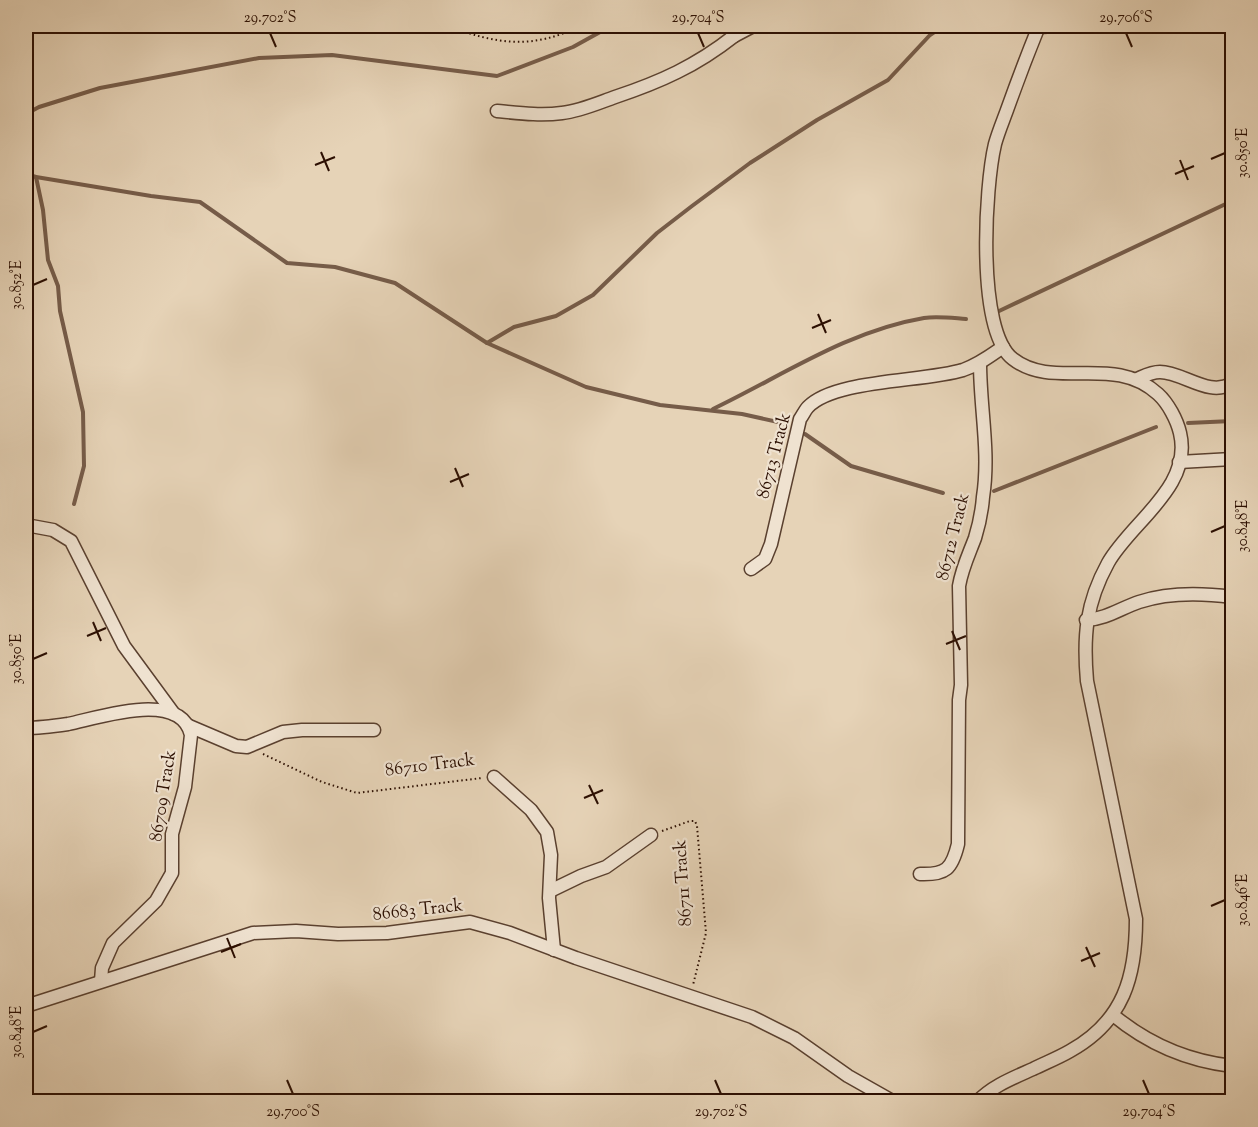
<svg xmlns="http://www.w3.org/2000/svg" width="1258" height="1127" font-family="'Sorts Mill Goudy',serif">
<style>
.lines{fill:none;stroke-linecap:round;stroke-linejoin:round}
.stream{stroke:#765c49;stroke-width:4}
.minor-casing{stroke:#5a402f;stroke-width:15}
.path{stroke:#2c0f02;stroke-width:2;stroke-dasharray:1.5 3;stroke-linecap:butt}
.minor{stroke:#efe2d0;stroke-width:12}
.ticks{fill:none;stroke:#2c0f02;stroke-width:2}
.labels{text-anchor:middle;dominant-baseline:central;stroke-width:4.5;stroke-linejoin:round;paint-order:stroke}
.street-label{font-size:18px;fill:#2c0f02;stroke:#efe2d0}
.neatline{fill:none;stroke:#2c0f02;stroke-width:2}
.ticks-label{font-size:15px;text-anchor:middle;fill:#2c0f02}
</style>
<rect width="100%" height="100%" fill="#e6d3b7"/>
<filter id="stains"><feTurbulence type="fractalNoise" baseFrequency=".00333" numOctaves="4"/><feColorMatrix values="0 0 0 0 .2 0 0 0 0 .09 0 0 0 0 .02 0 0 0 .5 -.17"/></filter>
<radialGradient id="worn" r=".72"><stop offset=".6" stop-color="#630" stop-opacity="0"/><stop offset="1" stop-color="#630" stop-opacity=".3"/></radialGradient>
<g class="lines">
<g class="stream">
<polyline points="26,114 39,107 100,88 259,58 332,55 497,76 573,47 611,26"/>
<polyline points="26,174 36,177 151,196 200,202 287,263 335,267 395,283 487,343 586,387 660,405 742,414 787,424"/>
<polyline points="36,177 43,210 48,260 58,286 60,311 83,412 84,466 74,504"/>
<polyline points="997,312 1232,201"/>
<polyline points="487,343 514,327 556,316 593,295 657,233 692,206 750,163 817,120 888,80 930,35 943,26"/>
<path d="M713,409C782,376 847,331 924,318C937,316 952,318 966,319"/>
<polyline points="1188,423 1232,421"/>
<polyline points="805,434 851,466 943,493"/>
<polyline points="994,491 1156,427"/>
</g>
<g class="minor-casing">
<g id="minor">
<polyline points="729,26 734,36 753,26"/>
<polyline points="1038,27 1057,26"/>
<path d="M497,111C518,113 540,116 562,113C580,111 598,103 615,97C660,82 696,66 734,36"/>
<path d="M1137,379C1144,376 1151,372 1160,372C1183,372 1210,398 1232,383"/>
<polyline points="1179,462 1232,459"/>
<polyline points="26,525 53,530 71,541 124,646 174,714"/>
<path d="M751,569L765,559L771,544L800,419C803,415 805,410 808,407C835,379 924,382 963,370C978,365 990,356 1003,347"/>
<path d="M1086,620C1106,619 1121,608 1139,602C1169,592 1202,593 1232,597"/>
<polyline points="189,726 236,746 247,747 283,732 302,730 374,730"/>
<path d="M26,728C40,728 54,726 68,724C98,718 181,689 191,735L185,787L172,834V873L156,901L113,943L102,968L101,981"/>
<polyline points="494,777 531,810 547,832 551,855 549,898 554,950"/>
<path d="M920,874C946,875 952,869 958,844L959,700L961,685L959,586C962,568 969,554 975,538C979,525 982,510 983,497C990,452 980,408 980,363"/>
<polyline points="550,891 581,876 606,867 651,835"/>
<polyline points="26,1006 253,933 296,931 338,934 387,933 470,922 510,933 576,958 752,1017 794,1038 848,1076 894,1102"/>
<path d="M1113,1015C1148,1044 1188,1061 1232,1066"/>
<path d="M977,1102C992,1086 1013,1078 1033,1069C1045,1063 1058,1058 1070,1051C1124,1021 1136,976 1136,919L1087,681C1083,636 1086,603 1108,563C1131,522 1193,487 1180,433C1177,420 1168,403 1158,394C1114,353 1054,391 1013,359C976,331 985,186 995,144C998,133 1003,121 1007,110C1017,82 1028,53 1039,26"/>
</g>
</g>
<g class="path">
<path d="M448,26C496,44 532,50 580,26"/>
<polyline points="263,754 322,782 357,793 482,778"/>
<polyline points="662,831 690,821 695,821 697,826 706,933 693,985"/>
</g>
<use href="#minor" class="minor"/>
</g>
<path class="ticks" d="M270,33L276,47M698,33L704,47M1126,33L1132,47M321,152L329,171M1211,159L1225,153M1180,160L1188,180M315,165L335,157M1175,174L1194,166M33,285L47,279M818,314L826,333M812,328L831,320M455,468L463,487M450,482L469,474M1211,532L1225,526M93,622L101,641M952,631L960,650M87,636L106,628M946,644L966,636M33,659L47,653M589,785L598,804M584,798L603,790M1211,906L1225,900M227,938L235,958M1086,947L1095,967M221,952L241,944M1081,961L1100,953M33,1032L47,1026M287,1080L293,1094M715,1080L721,1094M1143,1080L1149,1094"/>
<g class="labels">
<g class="street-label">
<text transform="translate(775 456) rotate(-75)">86713 Track</text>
<text transform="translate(954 537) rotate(-76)">86712 Track</text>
<text transform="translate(430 766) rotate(-7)">86710 Track</text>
<text transform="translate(164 796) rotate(-81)">86709 Track</text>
<text transform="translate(684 883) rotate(-94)">86711 Track</text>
<text transform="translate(418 911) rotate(-6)">86683 Track</text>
</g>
</g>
<rect width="1258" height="1127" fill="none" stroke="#e6d3b7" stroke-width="66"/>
<rect x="33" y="33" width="1192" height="1061" class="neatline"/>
<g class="ticks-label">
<text x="270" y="22">29.702°S</text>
<text x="698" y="22">29.704°S</text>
<text x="1126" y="22">29.706°S</text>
<text transform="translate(1242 153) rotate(-90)" y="5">30.850°E</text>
<text transform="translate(16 285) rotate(-90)" y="5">30.852°E</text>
<text transform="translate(1242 526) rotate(-90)" y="5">30.848°E</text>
<text transform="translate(16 659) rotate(-90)" y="5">30.850°E</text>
<text transform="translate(1242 900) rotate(-90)" y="5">30.846°E</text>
<text transform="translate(16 1032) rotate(-90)" y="5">30.848°E</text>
<text x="293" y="1116">29.700°S</text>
<text x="721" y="1116">29.702°S</text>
<text x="1149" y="1116">29.704°S</text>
</g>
<rect width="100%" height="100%" filter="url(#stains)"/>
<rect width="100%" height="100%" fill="url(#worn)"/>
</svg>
